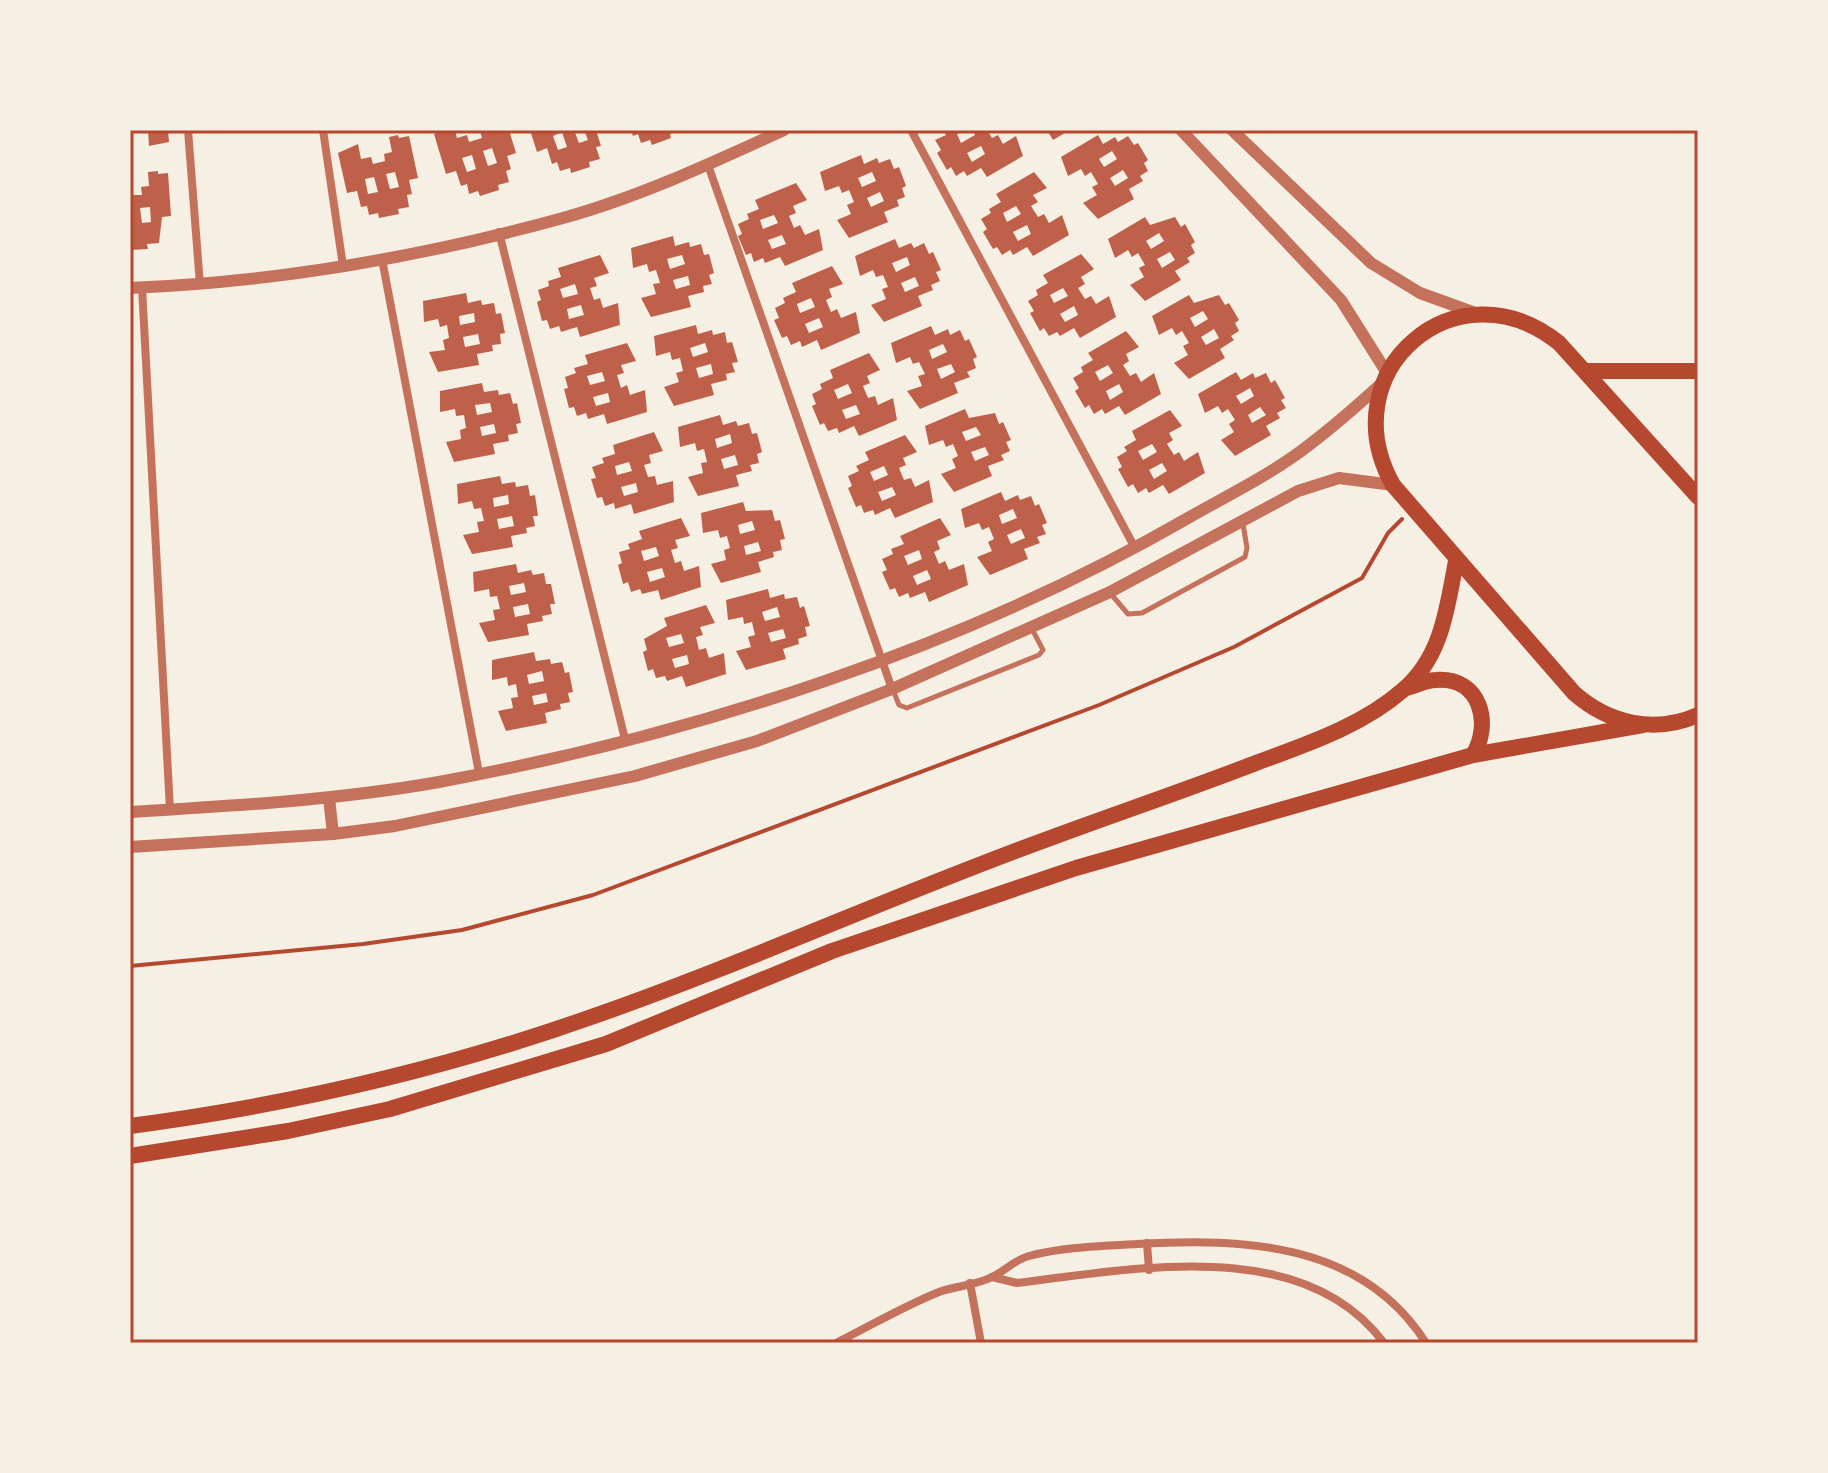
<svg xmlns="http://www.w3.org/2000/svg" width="1828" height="1473" font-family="Montserrat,sans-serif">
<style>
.building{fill:#bf614a;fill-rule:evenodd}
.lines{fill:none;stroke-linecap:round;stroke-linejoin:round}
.path{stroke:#b5482f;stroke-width:4}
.service{stroke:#c5725c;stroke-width:5}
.minor{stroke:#c5725c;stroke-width:8}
.tertiary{stroke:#c5725c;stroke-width:12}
.primary{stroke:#b5482f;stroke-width:16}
.neatline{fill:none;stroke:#b5482f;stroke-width:3}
</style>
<rect width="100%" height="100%" fill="#f6efe4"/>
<g class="building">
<polygon points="148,130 168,130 169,142 149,146"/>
<path d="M446,130H455L457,138L467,135L469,142L482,138L480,131L509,130L516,153L507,156L511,169L506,171L509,182L498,185L499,190L480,196L478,191L469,194L467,184L461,186L456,171L446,174L434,134ZM492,148L497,163L488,166L483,151ZM472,155L476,169L467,172L462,158Z"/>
<path d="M530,130H574L579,143L588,140L584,130H596L601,146L596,147L600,159L589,162L590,167L571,173L570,168L560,171L557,162L552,164L547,148L537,152ZM562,132L567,147L558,150L553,136Z"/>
<polygon points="631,130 680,130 680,131 670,134 671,138 652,145 650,140 641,143 638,134 633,136"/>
<path d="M943,130H965L957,134L961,143L975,135L972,130H987L992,138L998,135L1003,144L1016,136L1023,156L987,177L981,168L967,176L964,171L956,176L951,167L947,170L937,153L941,150L935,140L946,135ZM981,146L985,154L972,162L967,153Z"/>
<polygon points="1047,130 1070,130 1053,140"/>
<path d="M398,135L399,138L409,136L418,178L409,180L412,194L407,195L409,207L398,209L399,214L379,218L378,213L369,215L367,206L361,207L357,191L347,193L338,153L358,144L361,159L371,157L373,164L385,161L384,154L392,152L389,137ZM395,172L399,187L390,189L386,174ZM374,177L378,192L368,194L365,179Z"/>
<path d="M1098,135L1103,144L1115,137L1118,142L1128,136L1134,145L1138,143L1148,160L1144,163L1148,171L1140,176L1143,181L1129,189L1134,199L1098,219L1083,203L1097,195L1092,187L1098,184L1091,172L1085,176L1081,169L1068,176L1061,157ZM1112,151L1117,159L1104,167L1099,159ZM1123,170L1128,178L1115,186L1110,178Z"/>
<path d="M861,155L864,164L877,158L879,163L890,159L894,169L899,167L906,186L902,188L905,197L897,200L899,206L884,212L888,222L849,238L837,220L851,214L847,205L854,202L849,190L842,193L839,186L825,191L820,172ZM872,172L876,181L862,187L858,178ZM880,192L884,201L871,207L867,198Z"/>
<path d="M158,171V174L168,173L171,216L162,217L159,243L147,244L148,249L130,250V195H142L141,187L149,186L148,172ZM150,207L151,222L142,223L140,208Z"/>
<path d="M1034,172L1047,188L1033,195L1038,202L1031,206L1038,217L1044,214L1049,223L1062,215L1069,235L1033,256L1027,247L1013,255L1010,250L1002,255L997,247L993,249L983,232L987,229L981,219L991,213L989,209L1001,202L996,194ZM1016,206L1021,214L1007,222L1003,213ZM1027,225L1031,234L1018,241L1013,232Z"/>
<path d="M796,183L807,200L793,206L796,213L789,216L794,228L800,225L805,235L819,229L823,250L785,266L780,257L765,263L763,258L754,262L751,253L746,255L738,236L742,234L738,224L749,219L747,214L759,209L755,200ZM774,215L778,223L763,229L760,220ZM782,235L786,244L772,249L768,240Z"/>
<path d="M1145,217L1150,225L1175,217L1181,227L1185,224L1195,242L1191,245L1195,253L1187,258L1190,262L1175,271L1181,280L1145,301L1130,285L1144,277L1139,268L1145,265L1138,253L1132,257L1128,250L1115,258L1108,239ZM1159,233L1164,241L1151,249L1146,241ZM1170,252L1175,260L1162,268L1157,259Z"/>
<path d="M673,236L675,246L689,242L690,247L701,244L704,255L709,254L714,273L709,275L712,284L703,286L704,292L688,296L691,307L651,317L641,298L656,294L653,284L660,283L656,270L649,272L647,264L633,268L631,248ZM682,255L685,264L670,269L667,259ZM688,276L690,285L676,289L673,280Z"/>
<path d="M895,239L899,248L911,243L914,248L924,243L929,254L933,252L941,270L936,272L940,281L931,285L933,290L918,296L922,306L884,322L871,305L886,299L882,289L888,287L883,275L876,277L873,270L860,276L855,256ZM907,257L910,265L896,272L892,263ZM915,277L919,286L905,292L901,283Z"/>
<path d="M1081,254L1094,269L1081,277L1085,284L1078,288L1085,299L1091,296L1096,304L1109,296L1116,317L1080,338L1074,328L1060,336L1057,332L1049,336L1044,328L1040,331L1030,313L1034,311L1028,301L1038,295L1036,290L1048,283L1043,275ZM1063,288L1068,296L1054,303L1050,295ZM1074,306L1078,315L1065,322L1060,314Z"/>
<path d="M600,255L609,273L594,278L597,286L590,288L594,300L600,298L603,308L618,303L620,325L580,337L577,327L561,332L559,326L550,329L547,320L542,321L537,302L541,300L538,290L549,286L548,281L561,277L558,268ZM575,284L578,294L563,298L560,289ZM581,305L584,315L569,319L567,309Z"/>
<path d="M832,266L843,284L829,289L832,297L826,300L831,312L837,309L841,318L856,312L860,333L821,350L817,340L802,347L800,341L791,345L787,336L782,338L774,320L779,318L775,308L785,303L783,298L796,292L792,283ZM811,298L815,307L800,313L797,304ZM819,318L823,327L809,333L805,324Z"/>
<path d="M466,293L468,303L481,300L482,305L494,303L496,314L501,313L505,333L500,334L501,344L492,345L493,351L477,354L479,365L438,372L429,352L445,350L443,340L449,338L447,325L440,327L438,319L424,322L423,301ZM474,313L475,322L460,325L459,316ZM478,334L480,344L465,347L463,337Z"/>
<path d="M1189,295L1194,303L1219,295L1225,305L1229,303L1239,320L1235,323L1239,331L1231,336L1234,340L1220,349L1225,358L1189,379L1174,363L1188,355L1183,346L1189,343L1182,331L1176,335L1172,328L1159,335L1152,316ZM1203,311L1208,319L1195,327L1190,318ZM1214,329L1219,338L1206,345L1201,337Z"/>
<path d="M696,325L698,334L712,330L713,335L725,332L727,343L732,342L738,362L732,363L735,372L726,374L727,380L711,384L714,395L674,406L664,387L679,382L676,373L683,371L680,358L672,360L670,352L656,356L654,336ZM705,343L708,352L693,357L690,348ZM711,364L713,374L699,378L696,368Z"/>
<path d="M931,326L935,335L948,329L950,335L960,330L965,341L969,339L977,357L973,359L976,368L967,372L970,377L954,383L958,393L920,409L907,391L922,386L918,376L925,374L919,362L913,364L910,357L896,363L891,343ZM943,344L947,352L932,359L929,350ZM951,364L955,372L941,379L937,369Z"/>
<path d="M1126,331L1139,347L1126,354L1129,361L1123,365L1130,376L1136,373L1141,382L1154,373L1161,394L1125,415L1119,406L1105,414L1102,409L1094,414L1089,405L1085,408L1075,391L1079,388L1073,378L1083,372L1081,367L1093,360L1088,353ZM1108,365L1113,373L1100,381L1095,372ZM1119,384L1123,392L1110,400L1106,391Z"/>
<path d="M627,343L636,361L621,365L624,373L617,375L621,388L627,385L630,395L645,390L647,412L607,424L604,414L588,419L586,413L577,416L574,407L569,408L564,389L568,388L565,377L576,373L574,368L588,364L585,355ZM602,372L605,381L590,385L587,376ZM608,393L610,402L596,406L593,397Z"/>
<path d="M869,353L880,370L867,376L870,383L863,386L868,398L875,396L878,405L893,398L897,420L859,436L854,426L839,433L837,428L828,431L824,423L820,425L812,406L816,404L812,394L822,389L820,384L833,378L830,370ZM848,384L852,393L838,399L834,390ZM856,405L860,414L846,419L842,410Z"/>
<path d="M1236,372L1241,380L1253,373L1255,378L1266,373L1271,383L1275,380L1285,398L1281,400L1286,408L1277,413L1280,418L1266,426L1271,435L1235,456L1221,440L1234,432L1229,424L1235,420L1228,409L1222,413L1218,406L1205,413L1198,394ZM1250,388L1254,396L1241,404L1236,396ZM1260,407L1266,415L1252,423L1248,415Z"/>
<path d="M482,383L484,392L498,390L499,395L510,393L513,404L517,403L521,423L516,424L518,433L508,435L509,441L493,444L495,454L454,462L446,442L461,439L460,430L466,428L464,415L456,416L455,409L440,412V391ZM490,403L492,412L477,415L475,405ZM494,424L496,433L482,436L480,427Z"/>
<path d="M965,409L969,418L995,413L999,424L1003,422L1011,440L1006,442L1010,451L1001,455L1004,460L988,466L992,476L954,492L941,474L956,468L952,459L958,456L953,444L946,447L943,440L929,445L925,426ZM976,427L981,435L966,441L962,432ZM985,447L989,455L975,461L971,452Z"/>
<path d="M1170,410L1182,426L1169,433L1173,440L1167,444L1174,455L1179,452L1184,461L1198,452L1205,473L1169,494L1163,485L1149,493L1146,488L1138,493L1133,484L1128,487L1118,469L1122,467L1117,457L1127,451L1124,447L1136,440L1132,431ZM1152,444L1157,452L1143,460L1138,451ZM1162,463L1167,471L1154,479L1149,470Z"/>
<path d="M720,415L723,425L736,421L738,426L749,423L752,434L757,433L762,452L757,454L759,463L750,465L752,471L736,475L739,486L698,496L688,477L703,473L701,463L707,462L704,449L697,451L695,443L680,447L678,427ZM730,434L732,443L717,448L715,439ZM735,455L738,465L724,469L721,459Z"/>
<path d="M654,432L663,451L649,455L651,463L644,465L648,477L655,476L657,485L673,481L674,502L634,514L631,504L615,509L614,503L605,506L602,497L597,498L591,479L596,478L592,467L604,463L602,458L615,454L613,445ZM629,462L632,471L617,475L615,466ZM636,483L638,492L624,496L621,487Z"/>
<path d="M905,435L917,452L903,458L906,465L899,468L904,480L911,478L915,487L929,480L933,502L895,518L890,508L875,515L873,510L864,513L861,505L856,507L848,488L852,486L848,476L859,471L856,466L869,460L865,452ZM884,466L888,475L874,481L870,472ZM892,487L896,495L882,501L878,492Z"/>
<path d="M500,476L502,484L515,482L516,487L528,485L530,496L535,495L538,516H533L535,526L526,528L527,533L511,536L513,547L472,554L463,535L479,532L477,522L484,521L481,508L474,509L472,501L458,504L457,484ZM508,495L509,504L494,507L493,498ZM512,516L514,526L499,529L497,519Z"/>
<path d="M1001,492L1005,501L1018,495L1020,500L1031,496L1035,506L1039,504L1047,523L1042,525L1046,534L1037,537L1040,543L1024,549L1028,559L990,575L977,557L992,551L988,542L994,539L989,527L982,530L979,523L965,528L961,509ZM1013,509L1017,518L1002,524L999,515ZM1021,529L1025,538L1011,544L1007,535Z"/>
<path d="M743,502L746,511L772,510L775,521L780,520L785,539L780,540L782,550L773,552L774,557L758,562L761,572L721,583L711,564L726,560L724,550L730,548L727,536L720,538L718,530L703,533L701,513ZM752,521L755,530L740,534L738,525ZM758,542L761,551L746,555L744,546Z"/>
<path d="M681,518L690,536L675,540L678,548L671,550L675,563L681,561L684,571L699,566L701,587L661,600L658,590L642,594L640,589L631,592L628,582L623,584L618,565L622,563L619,552L630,549L628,544L642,539L639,531ZM656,547L659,556L644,561L641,551ZM662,568L665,577L650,582L647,572Z"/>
<path d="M940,518L951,535L937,541L940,549L934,552L939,564L945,561L949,570L964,564L968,585L929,602L925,592L910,598L908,593L899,597L895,588L890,590L882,572L887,570L882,559L893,554L891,549L904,544L900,536ZM919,550L922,559L908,565L904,556ZM927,570L931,579L917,585L913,576Z"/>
<path d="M516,564L518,573L531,570L533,575L544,573L546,584H551L555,604H550L552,614L542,616L543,621L527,624L529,635L488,642L479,623L495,620L493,610L500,609L497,596L490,597L489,589L474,592L473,572ZM524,583L526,592L511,595L509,586ZM528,604L530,614L515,617L513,607Z"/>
<path d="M768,589L770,598L784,594L785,599L797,597L800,608L804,606L810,626L805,627L807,636L798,639L799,644L783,649L786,659L746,670L736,651L751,647L748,637L755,635L752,622L744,624L743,617L728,620L726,600ZM777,607L780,617L765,621L762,612ZM783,629L786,638L771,642L768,633Z"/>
<path d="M706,605L715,623L700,627L703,635L696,637L699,650L706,648L709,658L724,653L726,674L686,687L682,676L667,681L665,676L656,678L653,669L648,671L643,652L647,650L644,639L667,626L664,618ZM681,634L684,643L669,647L666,638ZM687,655L689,664L675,668L672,659Z"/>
<path d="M534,652L536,661L550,659L551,664L562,662L565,673L569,672L573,692L568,693L570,702L560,704L561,709L545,713L547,723L506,731L498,711L513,708L511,698L518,697L516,684L508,686L507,677L492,680V660ZM542,671L544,681L529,684L527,675ZM546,693L548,702L534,705L532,696Z"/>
</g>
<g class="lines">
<polyline class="path" points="130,966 363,944 462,930 593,895 1099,705 1234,647 1362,578 1388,533 1402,519"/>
<g class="service">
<polyline points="1110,593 1128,614 1142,613 1245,557 1247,548 1243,524"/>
<polyline points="893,690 899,705 907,708 1039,655 1043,650 1032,629"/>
</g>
<g class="minor">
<polyline points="188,130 200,285"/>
<polyline points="323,130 343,266"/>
<polyline points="911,130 1135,548"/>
<polyline points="708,165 892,689"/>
<polyline points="499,232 625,739"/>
<polyline points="382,259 479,773"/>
<polyline points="142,287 170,810"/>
<polyline points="1147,1243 1149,1270"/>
<path d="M992,1277L1017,1283C1133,1269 1303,1234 1384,1343"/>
<polyline points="970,1283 981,1343"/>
<path d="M836,1343C870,1326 904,1306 939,1292C956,1286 977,1285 992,1277C1005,1271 1014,1260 1029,1256C1063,1247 1102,1246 1137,1244C1244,1238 1362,1242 1426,1343"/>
</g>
<g class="tertiary">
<polyline points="1181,130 1341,300 1387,373"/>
<polyline points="1232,130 1371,263 1420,293 1478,314"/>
<path d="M130,288C275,282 422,257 563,218C639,197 712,163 784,130"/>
<polyline points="329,798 333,834"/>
<path d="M130,812C233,806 337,800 439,782C694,735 963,648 1188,518C1228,495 1272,474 1309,445C1334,426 1358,405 1381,384"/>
<polyline points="130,847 333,834 395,826 635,776 757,741 892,689 1110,592 1298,491 1339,478 1393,485"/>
</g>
<g class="primary">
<polyline points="1588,371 1698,371"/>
<path d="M1698,497L1559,343C1457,261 1329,371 1393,485L1574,693C1609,724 1655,734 1698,715"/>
<path d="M1406,688C1415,686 1426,680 1436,680C1481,677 1492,724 1473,755"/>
<path d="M130,1126C289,1105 446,1069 597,1015C748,962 894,895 1045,840C1115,814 1186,790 1256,763C1307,744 1362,726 1403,690C1442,657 1447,608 1456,561"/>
<polyline points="130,1156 288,1131 390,1109 606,1044 832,951 1076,868 1473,755 1643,725"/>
</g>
</g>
<rect width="1828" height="1473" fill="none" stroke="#f6efe4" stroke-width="264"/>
<rect x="132" y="132" width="1564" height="1209" class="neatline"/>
</svg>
